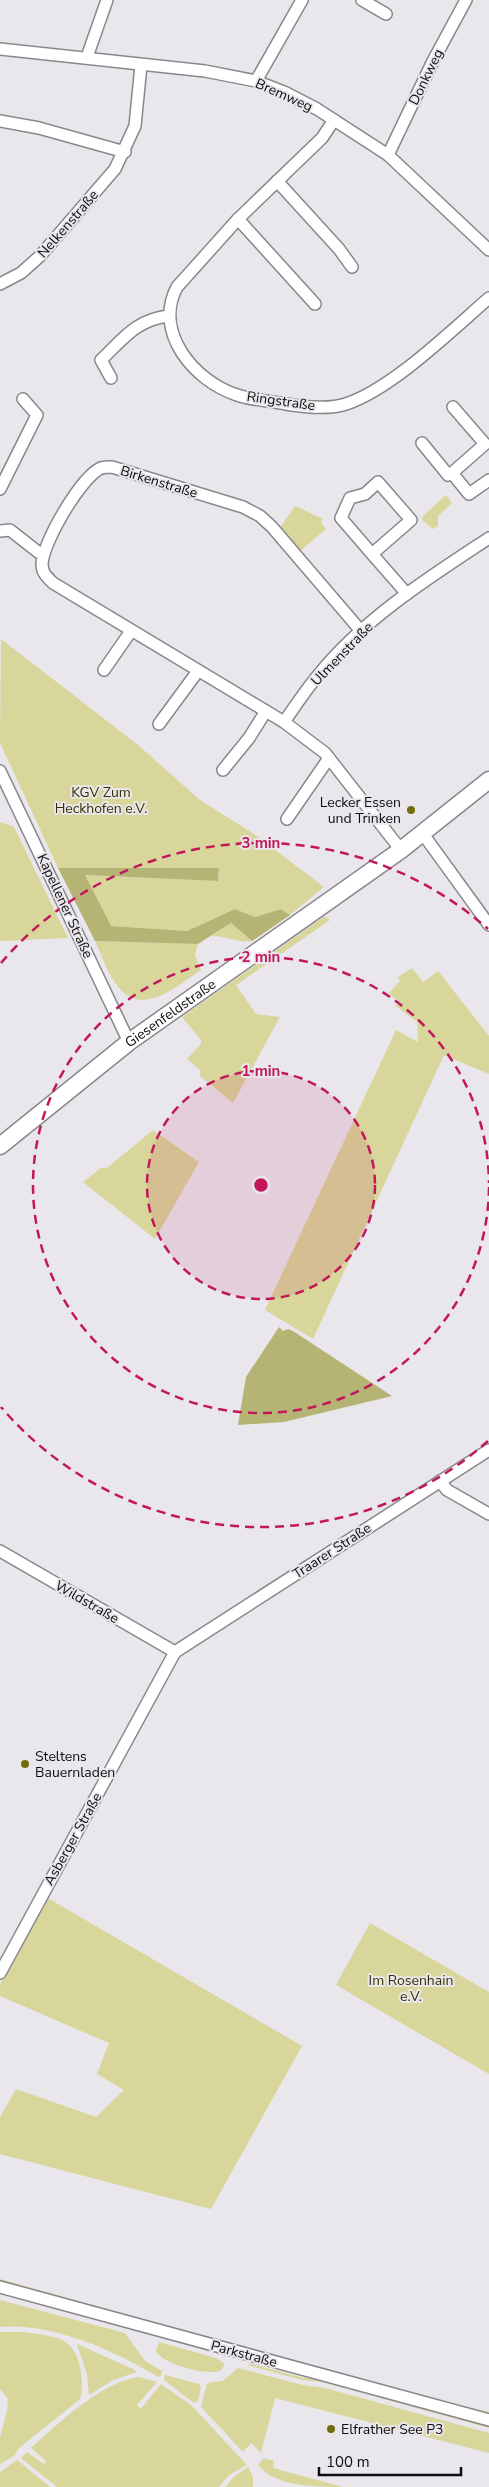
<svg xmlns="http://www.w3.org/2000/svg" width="489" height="2487" font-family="'Nunito Sans',sans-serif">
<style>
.green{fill:#d8d69a}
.forest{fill:#b6b474}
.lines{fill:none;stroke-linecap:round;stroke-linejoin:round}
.minor-casing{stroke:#8a878c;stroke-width:14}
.secondary-casing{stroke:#8a878c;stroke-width:19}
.minor{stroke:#fff;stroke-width:11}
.secondary{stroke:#fff;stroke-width:16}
.ring{fill:none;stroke:#c2185b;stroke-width:2.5;stroke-dasharray:9 6}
.poi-dot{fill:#726d0a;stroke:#e9e7eb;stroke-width:2}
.labels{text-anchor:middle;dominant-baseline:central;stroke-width:4;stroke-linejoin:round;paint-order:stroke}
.street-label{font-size:14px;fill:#0d0c0e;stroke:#e9e7eb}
.park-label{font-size:14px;fill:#353200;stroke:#e9e7eb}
.poi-label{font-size:14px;fill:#0d0c0e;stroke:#e9e7eb;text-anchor:start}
.centre{fill:#c2185b;stroke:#e9e7eb;stroke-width:2.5}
.ring-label{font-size:15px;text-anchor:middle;font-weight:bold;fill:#c2185b;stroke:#e9e7eb;stroke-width:4;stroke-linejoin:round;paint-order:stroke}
</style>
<rect width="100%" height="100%" fill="#e9e7eb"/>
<g class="green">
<polygon points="446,495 452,503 438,516 438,526 433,529 422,520 423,516"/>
<polygon points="295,506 323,519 321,523 326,529 299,552 279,529"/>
<polygon points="1,639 138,745 200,800 254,834 324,887 290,915 281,909 255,917 235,909 187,931 110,926 84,875 218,881 219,868 58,868 0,743"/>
<polygon points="0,822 14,827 68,938 0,941"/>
<polygon points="325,916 330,920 236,985 256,1014 280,1017 233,1103 200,1076 200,1070 187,1059 201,1044 201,1040 182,1017"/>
<path d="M231,923L252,941C238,943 226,936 212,936Z"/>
<path d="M95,941L198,944L195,955L201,970C179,984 145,1016 121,990C109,978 102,956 95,941Z"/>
<polygon points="412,968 423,982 438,971 489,1036 489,1074 444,1055 313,1339 265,1310 396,1030 418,1042 417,1022 396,1006 399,1002 389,993 400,981 398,977"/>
<polygon points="153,1130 199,1162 155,1239 83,1182 101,1168 107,1168"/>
<polygon points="46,1897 302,2046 211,2209 0,2154 0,2117 16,2089 96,2117 124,2090 97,2074 109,2043 0,1996 0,1984"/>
<polygon points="370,1923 489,1992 489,2074 336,1985"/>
<polygon points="0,2279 398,2390 489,2412 489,2416 0,2283"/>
<path d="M0,2300L125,2333L145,2361L162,2371L161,2376L158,2377C116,2351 51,2322 0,2327Z"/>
<path d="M24,2332C36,2334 49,2335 60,2339C81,2347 85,2381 80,2399L19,2448L14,2456L0,2464V2437L7,2411L8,2399L0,2389V2332Z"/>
<path d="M159,2342L216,2358L225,2364L221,2370C210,2377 161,2364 156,2351Z"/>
<polygon points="77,2344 133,2369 137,2372 113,2380 89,2395 87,2374"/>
<polygon points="251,2364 304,2378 319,2378 489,2424 489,2428 322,2382 302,2380 247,2365"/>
<polygon points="238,2368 303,2385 325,2388 489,2433 489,2453 275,2398 261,2453 251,2443 243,2452 201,2407 207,2383 223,2381"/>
<polygon points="165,2375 199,2384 201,2387 198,2401 194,2403 164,2380"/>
<path d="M139,2377L157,2382L137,2405L141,2409L161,2384L192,2406L247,2465L229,2475L219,2487H57L21,2458L27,2452L44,2464L46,2461L31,2448C59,2423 101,2382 139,2377Z"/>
<path d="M264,2458L274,2461L273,2468L343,2487C316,2487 275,2487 258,2465Z"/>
<polygon points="17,2460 50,2487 0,2487 0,2472"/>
<polygon points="248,2467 253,2477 253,2487 225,2487 235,2476"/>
</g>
<g class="forest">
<polygon points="58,868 219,868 218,881 85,875 111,926 187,931 235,909 255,917 281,909 290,915 252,941 231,923 198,944 95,941"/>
<polygon points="279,1327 283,1331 288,1329 293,1331 392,1396 284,1422 238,1425 246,1377"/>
</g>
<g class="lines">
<g class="minor-casing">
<g id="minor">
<polyline points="362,0 386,14"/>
<polyline points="0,49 205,71 256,81 284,92 317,109 388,155 489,250"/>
<polyline points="87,57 107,0"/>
<polyline points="256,81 302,0"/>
<path d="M334,120L322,138L238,219L177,287C153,332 194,381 237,395C252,400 270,401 286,404C304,407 328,410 346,404C392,389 452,330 489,298"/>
<polyline points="0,121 39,128 125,152"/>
<polyline points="388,155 433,61 466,0"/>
<polyline points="277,181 339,249 352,267"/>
<polyline points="238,219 315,304"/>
<polyline points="0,284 21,273 40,256 115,169 135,126 141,65"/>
<path d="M111,378L101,360C123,339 137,319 169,316"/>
<polyline points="453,407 485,444 452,473 469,494 489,480"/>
<polyline points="422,443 448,475 452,473"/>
<polyline points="0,489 37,415 23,399"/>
<polyline points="0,531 10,530 38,552 44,554"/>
<polyline points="372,554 341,518 350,498 365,494 378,482 411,520 372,554 407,594"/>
<path d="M361,631L272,527L260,516L243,507L112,467C109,467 104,467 101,468C81,477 43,542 42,564C42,573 47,577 53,583L284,722L325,753L401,850"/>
<polyline points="104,670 131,631"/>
<path d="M284,722C296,705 307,688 320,673C366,617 430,577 489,538"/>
<polyline points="159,724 198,671"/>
<polyline points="223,770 249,738 266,711"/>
<polyline points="0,771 129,1042"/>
<polyline points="287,819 329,758"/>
<polyline points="423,834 489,925"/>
<polyline points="440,1481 447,1490 489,1514"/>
<polyline points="0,1551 175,1652"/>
<polyline points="0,1973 175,1652 489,1450"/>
<polyline points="0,2287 489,2420"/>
</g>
</g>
<g class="secondary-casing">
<g id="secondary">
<path id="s1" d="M0,1146L129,1042L401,850L489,780"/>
</g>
</g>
<use href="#minor" class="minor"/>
<use href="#secondary" class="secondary"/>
</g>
<circle cx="261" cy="1185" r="114" fill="#c2185b" fill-opacity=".12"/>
<g class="ring">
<circle cx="261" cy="1185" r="114"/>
<path d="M489 1187A228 228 0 1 1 489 1183"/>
<path d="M488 1441A342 342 0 0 1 1 1407M1 963A342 342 0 0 1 488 929"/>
</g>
<g class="poi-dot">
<circle cx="411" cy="810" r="5"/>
<circle cx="25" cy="1764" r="5"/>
<circle cx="331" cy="2429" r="5"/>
</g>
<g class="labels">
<g class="street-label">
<text transform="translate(426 77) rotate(-64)">Donkweg</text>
<text transform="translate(284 95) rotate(24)">Bremweg</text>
<text transform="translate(68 224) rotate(-49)">Nelkenstraße</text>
<text transform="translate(281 401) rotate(8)">Ringstraße</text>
<text transform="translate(159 482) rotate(17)">Birkenstraße</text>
<text transform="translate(342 654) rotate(-46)">Ulmenstraße</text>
<text transform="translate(65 906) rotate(65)">Kapellener Straße</text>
<text stroke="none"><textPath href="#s1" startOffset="216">Giesenfeldstraße</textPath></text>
<text transform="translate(332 1551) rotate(-33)">Traarer Straße</text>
<text transform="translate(87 1602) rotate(30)">Wildstraße</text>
<text transform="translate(73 1839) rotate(-61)">Asberger Straße</text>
<text transform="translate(244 2354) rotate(15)">Parkstraße</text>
</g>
<g class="park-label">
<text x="101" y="792">KGV Zum<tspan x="101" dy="16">Heckhofen e.V.</tspan></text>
<text x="411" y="1980">Im Rosenhain<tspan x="411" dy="16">e.V.</tspan></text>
</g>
<g class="poi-label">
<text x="401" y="802" text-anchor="end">Lecker Essen<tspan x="401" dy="16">und Trinken</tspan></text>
<text x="35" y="1756">Steltens<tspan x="35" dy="16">Bauernladen</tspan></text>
<text x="341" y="2429">Elfrather See P3</text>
</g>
</g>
<circle cx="261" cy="1185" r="8" class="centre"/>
<g class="ring-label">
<text x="261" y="848">3 min</text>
<text x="261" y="962">2 min</text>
<text x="261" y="1076">1 min</text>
</g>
<path d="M319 2467v8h142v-8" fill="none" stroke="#0d0c0e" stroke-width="2.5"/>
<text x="326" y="2467" font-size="15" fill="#0d0c0e" stroke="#e9e7eb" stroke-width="4" paint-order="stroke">100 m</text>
</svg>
